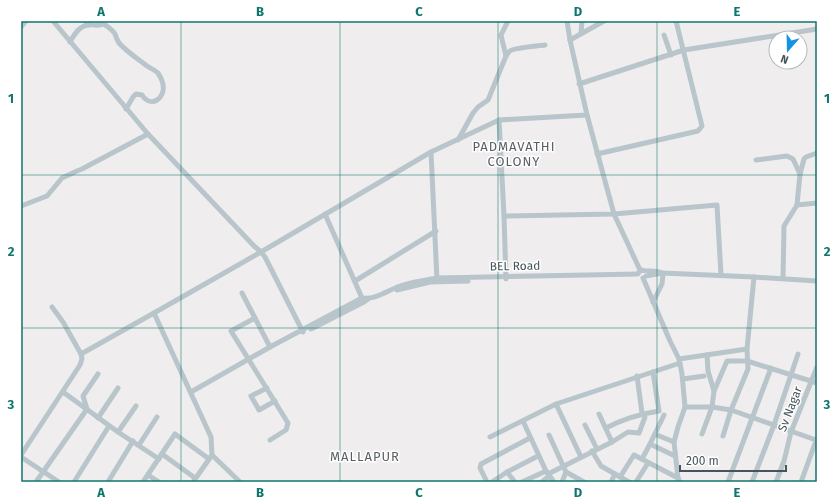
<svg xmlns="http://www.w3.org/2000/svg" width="838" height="503" font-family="'Fira Sans',sans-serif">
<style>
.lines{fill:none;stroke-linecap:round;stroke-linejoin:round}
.minor{stroke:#b8c5cb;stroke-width:5}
.grid{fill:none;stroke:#0f766e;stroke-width:1;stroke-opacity:0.55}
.labels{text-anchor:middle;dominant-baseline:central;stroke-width:3;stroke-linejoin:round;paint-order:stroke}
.street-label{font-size:12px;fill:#45555b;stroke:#fff}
.neighbourhood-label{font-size:13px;letter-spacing:1px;fill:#5a5f63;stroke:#fff}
.neatline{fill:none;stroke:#0f766e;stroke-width:1.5}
.grid-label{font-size:13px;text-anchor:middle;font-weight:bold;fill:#0f766e}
</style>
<rect width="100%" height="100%" fill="#f0edee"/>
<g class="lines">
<g class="minor">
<polyline points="53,21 148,134 254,246 261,252 265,257 303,332"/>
<path d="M85,21C92,26 96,26 104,24C108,27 113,30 115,34C116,37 117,40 119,43C127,52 138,59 147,66C150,68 155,70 158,73C160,76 162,80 163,84C166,98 151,109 142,95L136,94L133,97L126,109"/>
<polyline points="567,21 570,40 587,115 614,214 640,270"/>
<polyline points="21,27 26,21"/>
<polyline points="581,33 582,21"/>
<polyline points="664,35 671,55"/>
<polyline points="570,40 604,21"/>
<path d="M70,42C75,33 80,25 90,25"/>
<polyline points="506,56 501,35 508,21"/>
<polyline points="579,84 684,50 817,29"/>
<polyline points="499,120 504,216 506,279"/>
<path d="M458,140L473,113L478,107L488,100L506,56C506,56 509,51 510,51C513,48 538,46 545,45"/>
<polyline points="431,152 437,280"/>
<polyline points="597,154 698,131 702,126 676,21"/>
<polyline points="756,160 787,156 793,159 800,174"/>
<polyline points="797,205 817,203"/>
<polyline points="21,206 47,196 62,178 77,171 82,169 148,134"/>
<polyline points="325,214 362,298"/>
<polyline points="504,216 614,214 717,205 721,275"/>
<path d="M639,272L642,270C648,272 655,270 662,273"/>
<polyline points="646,276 662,273 754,277 817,281"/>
<polyline points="643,278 670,341 679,359 682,374 685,407 678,427 674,442 678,478 680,482"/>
<polyline points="783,278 784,226 797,205 800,174 804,159 806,157 817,153"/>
<polyline points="355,281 436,231"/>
<polyline points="397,290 430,282 468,281"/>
<polyline points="242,293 270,347"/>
<polyline points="653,302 662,284 663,274"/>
<polyline points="52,307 63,322 81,354"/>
<polyline points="154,313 211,437 212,455 193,482"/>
<polyline points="255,318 231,331 288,423 286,430 270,440"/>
<polyline points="311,329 364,302 368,299"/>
<polyline points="707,355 708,371 714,391"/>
<polyline points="679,359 747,349 754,277"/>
<polyline points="683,379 704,376"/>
<polyline points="267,388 251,396 259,410 275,401"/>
<polyline points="63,392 118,432 159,459"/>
<path d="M191,392L270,347L362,298C376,300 388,290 400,286C412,282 425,280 437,278L638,274"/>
<polyline points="556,404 581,457"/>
<polyline points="685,407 712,407 731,410 816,440"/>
<polyline points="599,414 612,442"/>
<polyline points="664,415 650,444 675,456"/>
<polyline points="98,418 118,388"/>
<polyline points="523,421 546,471 554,482"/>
<polyline points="585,425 597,449"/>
<path d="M606,428C623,419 639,414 659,411L653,372"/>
<polyline points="118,432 136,406"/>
<polyline points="702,434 712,407 714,391 727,361 747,361 817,383"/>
<polyline points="549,435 566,472 584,482"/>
<polyline points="657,435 674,442"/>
<polyline points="723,436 731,410 748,369 747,349"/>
<polyline points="490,437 556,404 680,363"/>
<polyline points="139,445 157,417"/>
<polyline points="592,451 601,466 629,482"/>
<polyline points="162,454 195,478"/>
<polyline points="21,455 80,365 82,359 81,354 154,313 261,252 431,152 499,120 587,115"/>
<polyline points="212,455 240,482"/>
<polyline points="21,457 59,482"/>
<polyline points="642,459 650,444"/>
<polyline points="507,472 515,482"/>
<polyline points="548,474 612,442 628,432 639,433 645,417 642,413 637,376"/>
<polyline points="148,475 159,482"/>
<polyline points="620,477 634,455 678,478"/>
<polyline points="36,482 87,409 83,396 98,374"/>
<polyline points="74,482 109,426"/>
<polyline points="108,482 133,441"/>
<polyline points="143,482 175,434 209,459"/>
<polyline points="487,482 480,468 481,464 530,438"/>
<polyline points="492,482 507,472 538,456"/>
<polyline points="522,482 546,471"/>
<polyline points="542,482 549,476"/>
<polyline points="562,482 566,472"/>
<polyline points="611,482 615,474"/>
<polyline points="636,482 648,463"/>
<polyline points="728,482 771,368"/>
<polyline points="752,482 774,425 798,354"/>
<polyline points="776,482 784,461 791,432 817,367"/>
<polyline points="801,482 817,438"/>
</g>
</g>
<path class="grid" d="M181,21V482M340,21V482M498,21V482M657,21V482M21,175H817M21,328H817"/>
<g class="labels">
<g class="street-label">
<text transform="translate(515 266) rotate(-1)">BEL Road</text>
<text transform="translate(790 409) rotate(-69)">Sv Nagar</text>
</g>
<g class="neighbourhood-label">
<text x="514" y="146">PADMAVATHI<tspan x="514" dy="15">COLONY</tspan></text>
<text x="365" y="456">MALLAPUR</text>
</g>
</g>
<rect width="838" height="503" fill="none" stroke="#ffffff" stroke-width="44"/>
<g transform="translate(788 50) rotate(200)"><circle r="19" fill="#ffffff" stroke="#b5bbbd"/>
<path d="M0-3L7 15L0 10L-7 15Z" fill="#1492e4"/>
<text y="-6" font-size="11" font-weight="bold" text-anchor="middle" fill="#45555b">N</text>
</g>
<path d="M680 465v6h106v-6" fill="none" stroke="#45555b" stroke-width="2"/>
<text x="686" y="465" font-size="12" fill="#45555b" stroke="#ffffff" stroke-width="3" paint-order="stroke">200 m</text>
<rect x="22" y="22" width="794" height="459" class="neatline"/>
<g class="grid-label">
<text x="101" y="16">A</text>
<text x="260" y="16">B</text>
<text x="419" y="16">C</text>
<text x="578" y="16">D</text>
<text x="737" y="16">E</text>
<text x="11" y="103">1</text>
<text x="827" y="103">1</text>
<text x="11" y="256">2</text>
<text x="827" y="256">2</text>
<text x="11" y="409">3</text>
<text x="827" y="409">3</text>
<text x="101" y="497">A</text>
<text x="260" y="497">B</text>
<text x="419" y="497">C</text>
<text x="578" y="497">D</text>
<text x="737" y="497">E</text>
</g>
</svg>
